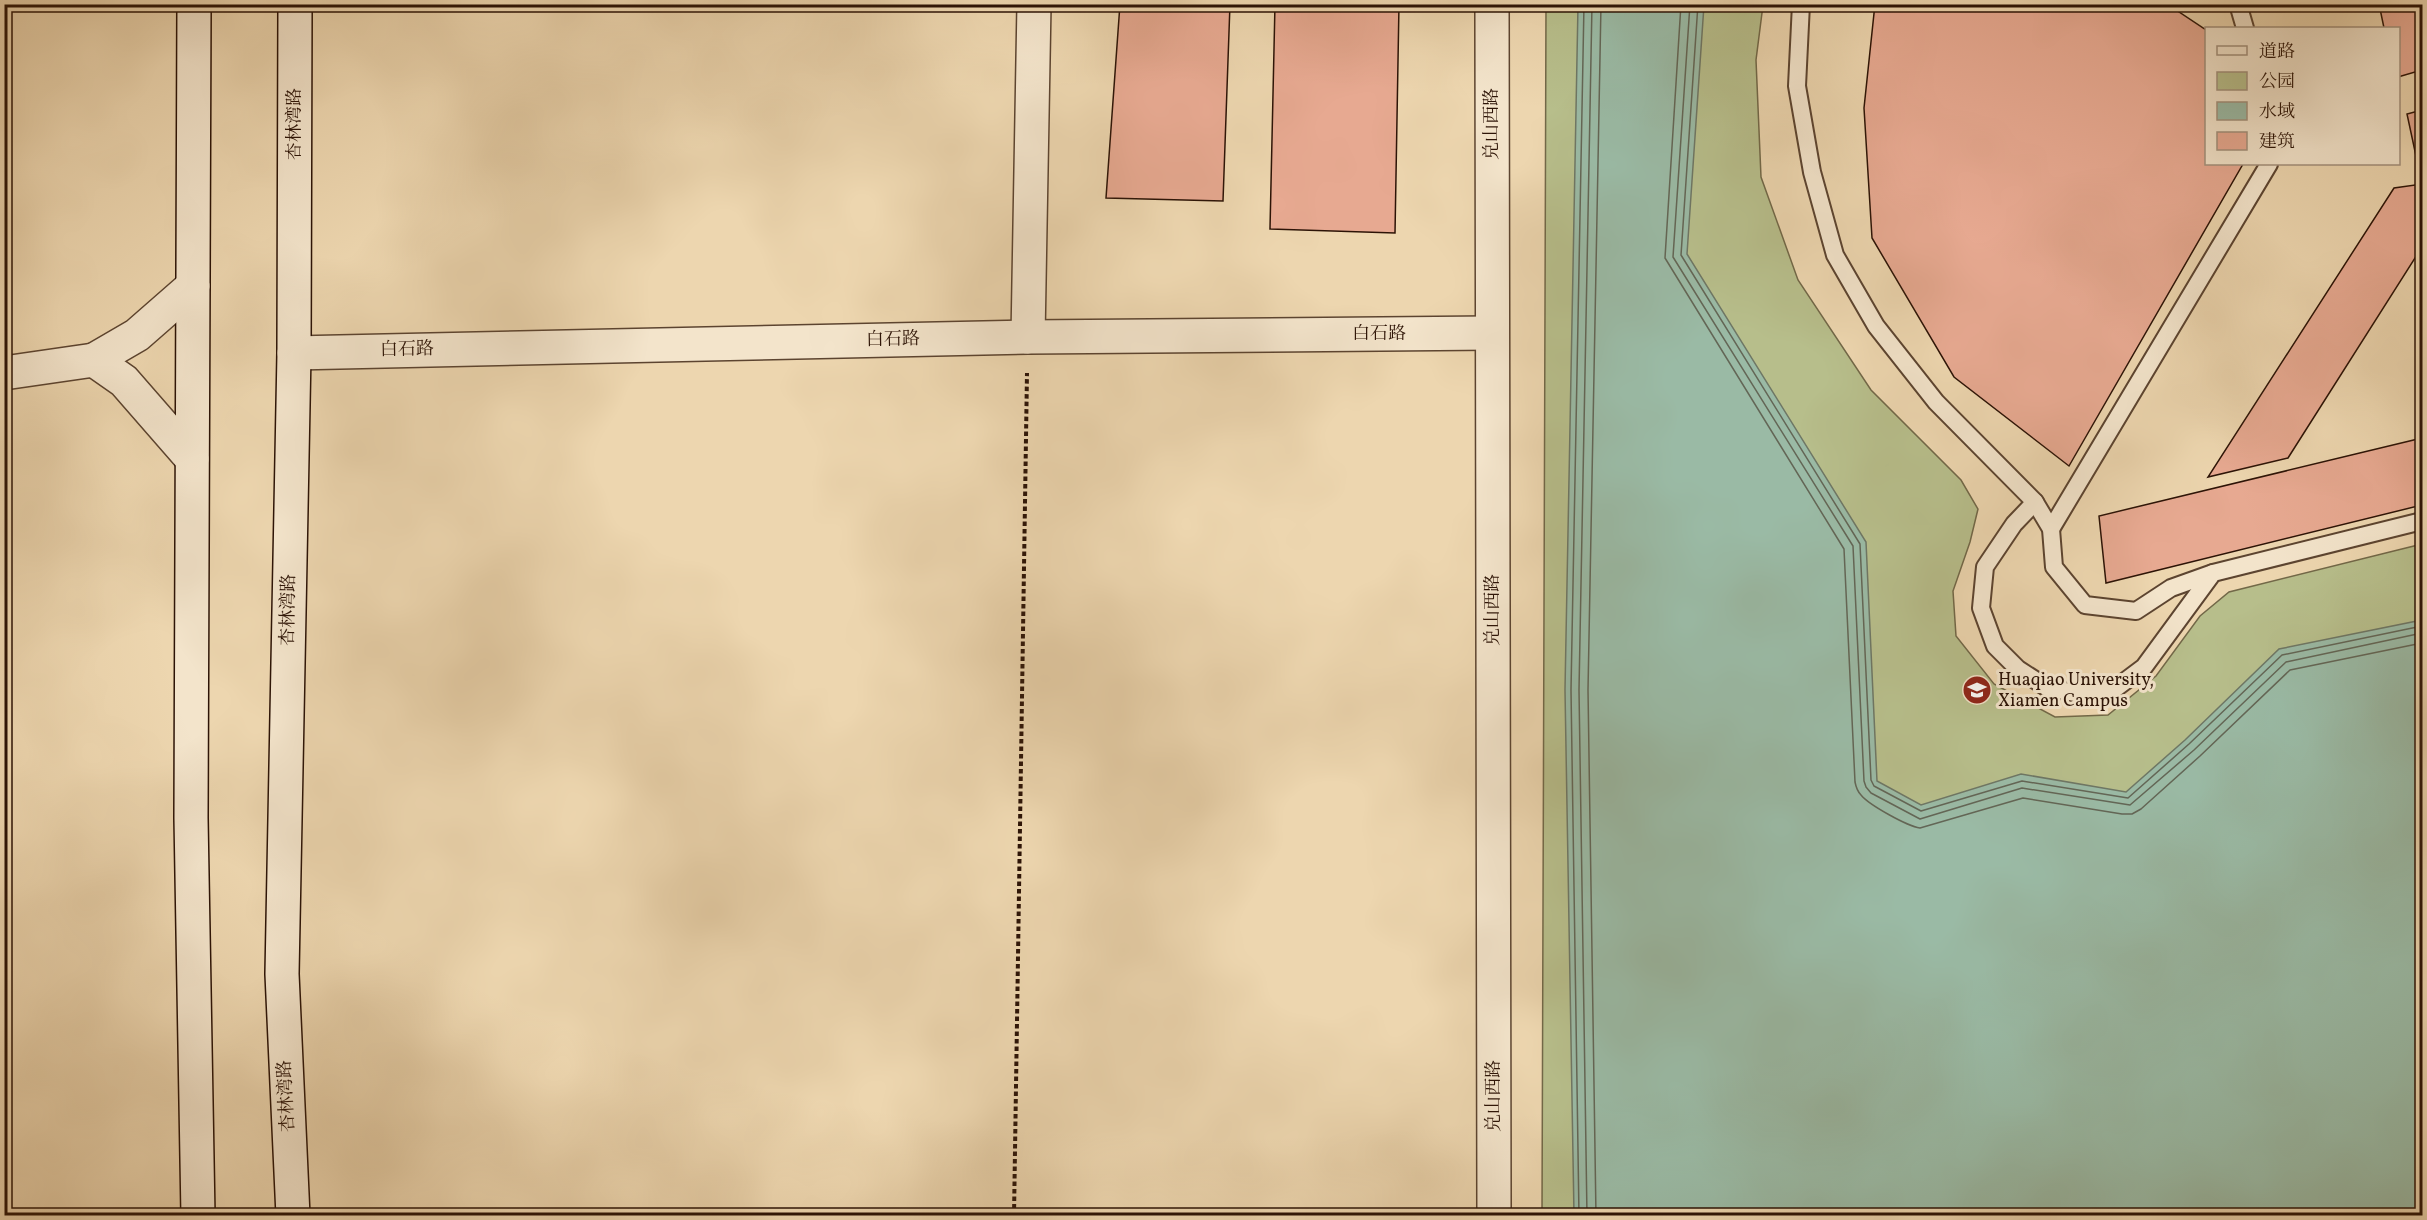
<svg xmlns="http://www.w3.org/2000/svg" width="2427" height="1220" font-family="Vollkorn,'Noto Serif SC',serif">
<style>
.green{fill:#b7be8b;stroke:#726848;stroke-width:1.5}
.water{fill:#9abaa5;stroke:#6e7765;stroke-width:1.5}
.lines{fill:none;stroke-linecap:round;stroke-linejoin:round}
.shore{stroke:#636656;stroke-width:1.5}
.building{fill:#e7a991;stroke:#2c1306;stroke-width:1.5}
.service-casing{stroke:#5c4430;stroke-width:20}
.minor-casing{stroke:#5c4430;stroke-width:36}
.secondary-casing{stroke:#2c1306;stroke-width:36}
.path{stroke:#2c1306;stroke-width:4;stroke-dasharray:4.5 3;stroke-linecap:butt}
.service{stroke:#f3e4cb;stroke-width:16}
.minor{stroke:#f3e4cb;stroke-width:33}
.secondary{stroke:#f3e4cb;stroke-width:33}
.labels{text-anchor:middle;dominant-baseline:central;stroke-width:6;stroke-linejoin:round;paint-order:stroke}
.street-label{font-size:18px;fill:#2c1306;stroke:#f3e4cb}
.poi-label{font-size:18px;fill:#2c1306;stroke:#f3e4cb;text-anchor:start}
</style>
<rect width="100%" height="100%" fill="#edd6af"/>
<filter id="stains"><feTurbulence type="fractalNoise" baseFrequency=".00333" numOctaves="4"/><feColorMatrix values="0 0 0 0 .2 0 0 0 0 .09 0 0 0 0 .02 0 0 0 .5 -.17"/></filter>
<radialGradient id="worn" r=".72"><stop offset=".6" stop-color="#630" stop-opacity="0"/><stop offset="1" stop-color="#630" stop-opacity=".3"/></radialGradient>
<polygon class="green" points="1546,5 1763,5 1756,60 1761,177 1798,280 1871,390 1961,480 1978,509 1970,542 1953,591 1956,636 1994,684 2055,717 2108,715 2156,676 2200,616 2229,592 2422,544 2422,1215 1542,1215"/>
<polygon class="water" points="1578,5 1704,5 1687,254 1866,542 1877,781 1921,805 2021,774 2126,792 2185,740 2279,649 2422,620 2422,1215 1574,1215 1565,690"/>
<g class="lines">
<g class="shore">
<path d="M1681,4L1665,258L1844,549L1855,782C1856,787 1857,791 1861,795C1869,805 1907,826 1920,828L2023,798L2122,814H2132L2141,809L2200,756L2290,670L2422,643"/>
<polyline points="1690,4 1673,257 1853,546 1864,781 1866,787 1871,793 1920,819 2022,788 2130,805 2194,750 2286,662 2422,633"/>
<polyline points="1698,4 1681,255 1860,544 1871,780 1874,786 1921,811 2022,781 2128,798 2189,744 2282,655 2422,626"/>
<polyline points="1579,1216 1571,690 1584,4"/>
<polyline points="1587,1216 1579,690 1592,4"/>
<polyline points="1596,1216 1588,690 1601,4"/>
</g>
</g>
<g class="building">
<polygon points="1120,4 1230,4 1223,201 1106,198"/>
<polygon points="1275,4 1399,4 1395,233 1270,229"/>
<polygon points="1875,4 2167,4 2206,30 2206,164 2243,164 2069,466 1954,377 1872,238 1864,108"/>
<polygon points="2379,4 2422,4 2422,70 2398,77 2398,28 2384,28"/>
<polygon points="2422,110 2422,184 2407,114"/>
<polygon points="2422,184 2422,247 2288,458 2208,477 2394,188"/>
<polygon points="2422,438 2422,505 2106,583 2099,516"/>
</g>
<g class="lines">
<g class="service-casing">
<g id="service">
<polyline points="1801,4 1797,86 1812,172 1835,255 1876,326 1936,402 2035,502 2051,529 2054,567 2085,605 2136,611 2171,588 2213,573"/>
<polyline points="2238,4 2245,28"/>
<polyline points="2035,502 2014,524 1985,567 1981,608 1995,646 2018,669 2046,687 2079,694 2116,688 2144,667 2213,573 2422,521"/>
<polyline points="2051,529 2269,164"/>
</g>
</g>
<g class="minor-casing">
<g id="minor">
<polyline points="1492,4 1494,1216"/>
<polyline points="1028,337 1034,4"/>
<polyline points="294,353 1028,337 1492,333"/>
<polyline points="4,373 94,360"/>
<polyline points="192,459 124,381 94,360 137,335 193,286"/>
</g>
</g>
<g class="secondary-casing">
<g id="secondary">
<polyline points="194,4 191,818 198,1216"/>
<polyline points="293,1216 282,974 294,353 295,4"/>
</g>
</g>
<polyline class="path" points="1014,1216 1027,373"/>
<use href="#service" class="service"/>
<use href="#minor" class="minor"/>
<use href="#secondary" class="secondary"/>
</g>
<defs>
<g id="university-disc" transform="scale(1.5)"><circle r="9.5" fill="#8f2418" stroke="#f3e4cb"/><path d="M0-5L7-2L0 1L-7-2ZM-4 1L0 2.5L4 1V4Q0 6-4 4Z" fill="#fff"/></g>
</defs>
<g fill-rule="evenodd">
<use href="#university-disc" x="1977" y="690"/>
</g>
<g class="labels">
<g class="street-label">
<text transform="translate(295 124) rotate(-90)">杏林湾路</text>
<text transform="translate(1492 124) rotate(-90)">兑山西路</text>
<text x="1379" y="334">白石路</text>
<text transform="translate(893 340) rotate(-1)">白石路</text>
<text transform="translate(407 350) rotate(-1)">白石路</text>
<text transform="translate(289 610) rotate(-89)">杏林湾路</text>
<text transform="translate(1493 610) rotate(-90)">兑山西路</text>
<text transform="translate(287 1096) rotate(-93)">杏林湾路</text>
<text transform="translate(1494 1096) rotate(-90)">兑山西路</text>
</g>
<g class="poi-label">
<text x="1998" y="680">Huaqiao University,<tspan x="1998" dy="21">Xiamen Campus</tspan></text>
</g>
</g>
<rect width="2427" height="1220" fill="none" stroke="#edd6af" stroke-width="24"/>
<rect x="6" y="6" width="2415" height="1208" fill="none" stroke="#2c1306" stroke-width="3"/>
<rect x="12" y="12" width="2403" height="1196" fill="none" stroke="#2c1306" stroke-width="1.5"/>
<rect x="2205" y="27" width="195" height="138" fill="#f3e4cb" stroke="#a3907c" stroke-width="1.5"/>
<rect x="2217" y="46" width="30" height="9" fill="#f3e4cb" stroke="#a3907c" stroke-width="1.5"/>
<text x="2259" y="57" font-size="18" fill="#2c1306">道路</text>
<rect x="2217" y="72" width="30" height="18" fill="#b7be8b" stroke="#a3907c" stroke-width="1.5"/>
<text x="2259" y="87" font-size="18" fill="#2c1306">公园</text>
<rect x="2217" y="102" width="30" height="18" fill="#9abaa5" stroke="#a3907c" stroke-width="1.5"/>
<text x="2259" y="117" font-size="18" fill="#2c1306">水域</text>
<rect x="2217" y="132" width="30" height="18" fill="#e7a991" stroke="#a3907c" stroke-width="1.5"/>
<text x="2259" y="147" font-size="18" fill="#2c1306">建筑</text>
<rect width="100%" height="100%" filter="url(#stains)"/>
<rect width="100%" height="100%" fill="url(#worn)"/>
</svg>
